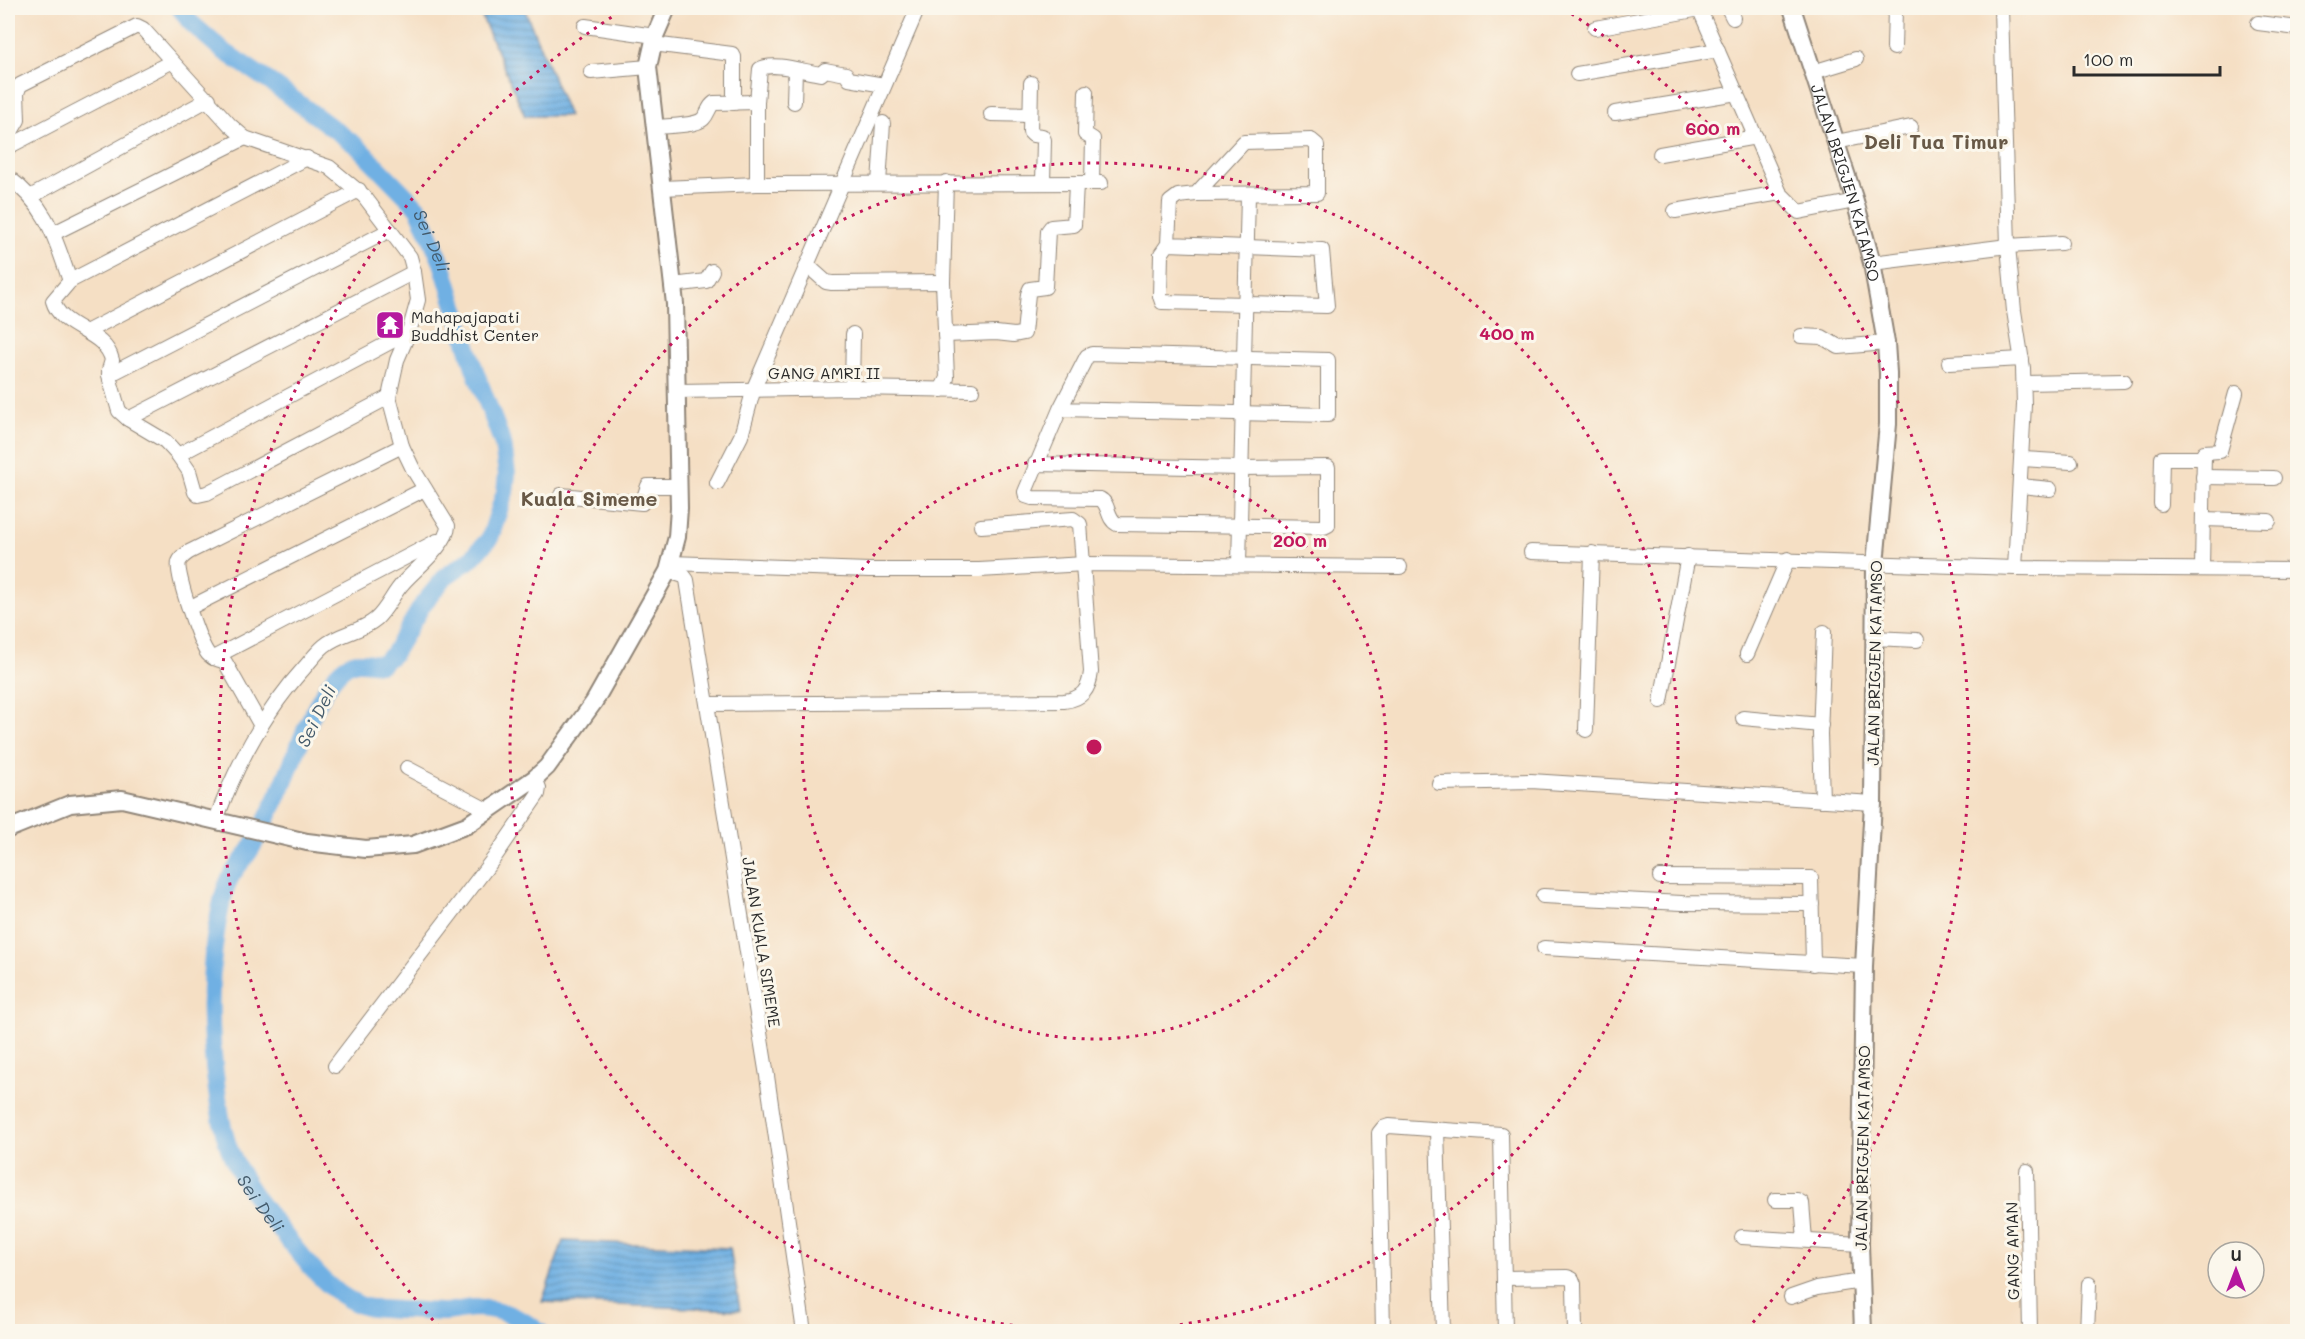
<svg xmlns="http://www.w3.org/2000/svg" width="2305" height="1339" font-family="Mali,sans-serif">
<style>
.water{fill:url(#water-rules);stroke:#4d6e87;stroke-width:1.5}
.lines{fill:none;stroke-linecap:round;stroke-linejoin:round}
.river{stroke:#6fb0e3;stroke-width:18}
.minor-casing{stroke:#908578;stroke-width:16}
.major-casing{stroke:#908578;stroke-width:20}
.minor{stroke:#fff;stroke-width:14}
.major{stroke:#fff;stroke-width:16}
.ring{fill:none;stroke:#c2185b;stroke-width:3;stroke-dasharray:3 6}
.labels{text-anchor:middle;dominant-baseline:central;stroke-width:6;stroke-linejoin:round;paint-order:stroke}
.street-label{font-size:16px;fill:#2b2b2b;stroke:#fbf7ec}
.poi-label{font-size:16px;fill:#2b2b2b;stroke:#fbf7ec;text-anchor:start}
.water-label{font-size:18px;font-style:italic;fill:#435a6b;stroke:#fbf7ec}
.quarter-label{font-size:20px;font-weight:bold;fill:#685947;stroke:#fbf7ec}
.centre{fill:#c2185b;stroke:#fbf7ec;stroke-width:3}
.ring-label{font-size:18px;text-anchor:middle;font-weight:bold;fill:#c2185b;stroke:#fbf7ec;stroke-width:6;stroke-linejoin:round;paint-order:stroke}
</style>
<defs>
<pattern id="water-rules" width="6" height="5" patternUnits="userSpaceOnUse" patternTransform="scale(1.5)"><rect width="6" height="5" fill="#6fb0e3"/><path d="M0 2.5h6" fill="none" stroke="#5b8fb8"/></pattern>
</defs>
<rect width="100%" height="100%" fill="#fbf7ec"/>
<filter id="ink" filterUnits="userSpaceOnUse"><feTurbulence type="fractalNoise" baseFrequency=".0167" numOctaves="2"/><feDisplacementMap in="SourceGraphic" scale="12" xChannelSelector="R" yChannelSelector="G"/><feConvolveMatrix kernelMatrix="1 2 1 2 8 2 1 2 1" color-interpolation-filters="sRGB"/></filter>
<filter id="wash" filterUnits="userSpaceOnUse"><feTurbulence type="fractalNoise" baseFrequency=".008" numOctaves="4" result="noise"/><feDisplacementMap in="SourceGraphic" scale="24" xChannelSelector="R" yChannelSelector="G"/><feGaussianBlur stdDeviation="1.35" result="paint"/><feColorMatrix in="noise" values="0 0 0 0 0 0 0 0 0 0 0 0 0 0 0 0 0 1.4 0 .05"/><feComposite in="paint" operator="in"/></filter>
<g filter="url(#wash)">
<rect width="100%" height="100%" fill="#f5dfc4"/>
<g class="water">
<polygon points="478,8 524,8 569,116 525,116"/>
<polygon points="563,1241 730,1248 740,1310 542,1302"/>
</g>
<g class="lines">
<path class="river" id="s1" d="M180,8L190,22L222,50L273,84L358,147L418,208L442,263L474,368L503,444L507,474L505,492L490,538L471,559L446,576L423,604L393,654L381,664C372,664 362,660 353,663C319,673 292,771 275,802C267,818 259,837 249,852C237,868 228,876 223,897C207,961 208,1026 217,1091C220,1113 223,1135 232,1156C246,1188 269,1215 290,1242C310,1267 330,1293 360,1305C372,1310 386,1309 398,1310C414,1310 430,1312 446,1312C455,1311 464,1309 474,1308C500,1308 519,1317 540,1332"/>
</g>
</g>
<g filter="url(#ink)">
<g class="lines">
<g class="minor-casing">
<g id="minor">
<polyline points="1699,8 1780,193 1799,212 1855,201"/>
<polyline points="1728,8 1733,18"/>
<polyline points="2001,8 2008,246 2061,243"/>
<polyline points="2258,23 2298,28"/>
<polyline points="585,26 655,36"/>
<polyline points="1595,28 1700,9"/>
<polyline points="653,44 732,54 734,57 734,103"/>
<polyline points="1894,48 1895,8"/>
<polyline points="591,72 648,67"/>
<polyline points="1813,72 1856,59"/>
<polyline points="1577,74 1718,50"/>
<polyline points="1031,83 1030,132 1033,135 1042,136 1044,140 1043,183"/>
<polyline points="1086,92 1085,134 1093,139 1092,183"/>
<polyline points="794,102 795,70"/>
<polyline points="1615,113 1737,93"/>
<polyline points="991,114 1030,115"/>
<path d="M655,127C666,126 696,126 703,119C709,113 708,107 714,103L757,102"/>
<path d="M8,137L18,120L17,93L20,85L137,26L143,29L230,125L245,138L329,167L364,196L410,257L414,272L418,300L409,332L397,360L389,397L402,446L413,469L448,526C448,543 416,569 404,582C393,593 388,608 376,619C361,632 339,633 324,646C317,652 311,660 305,667C264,712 237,763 216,820"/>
<polyline points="1836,142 1911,127"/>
<polyline points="8,147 171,62"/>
<polyline points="1660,154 1756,137"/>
<path d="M8,177C48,207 54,236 70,281L53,301C61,330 105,330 112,360L109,370L110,380L119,411L128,419L165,441L178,455L189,471L195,492L198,495L207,493L389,397"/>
<polyline points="879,183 883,123"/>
<path d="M757,184V102L760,69C773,61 805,72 821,74L825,70L846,74L849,79L884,85"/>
<polyline points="662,188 757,184 1101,183"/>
<polyline points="30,197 209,99"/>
<polyline points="1675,211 1780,193"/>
<polyline points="54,233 245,138"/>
<polyline points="1168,244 1161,254 1160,296 1162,302 1327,306 1322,250 1168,244 1170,202 1178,196 1196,194 1317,193 1317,145 1311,140 1244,142 1196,194"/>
<polyline points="1872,263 2008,246 2014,311 2023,368 2024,405 2015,568"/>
<polyline points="807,265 826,282 832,283 943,282"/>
<polyline points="70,281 307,158"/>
<polyline points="673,285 706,281 712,271"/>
<polyline points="86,332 359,190"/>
<polyline points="945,335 996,333 1014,335 1024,333 1028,294 1030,289 1045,287 1048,231 1051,227 1074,225 1076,184"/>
<polyline points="1801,336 1822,337 1839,347 1886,343"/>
<polyline points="1949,363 2022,359"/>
<polyline points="109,375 390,230"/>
<polyline points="2024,383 2124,381"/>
<polyline points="852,388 853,334"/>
<polyline points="941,390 947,378 943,282 946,182"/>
<polyline points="677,391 852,388 972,390"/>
<polyline points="128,419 414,272"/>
<polyline points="178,455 409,332"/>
<polyline points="2023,459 2071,462"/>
<path d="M1035,464L1243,468L1328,467V525L1324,527L1117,524C1106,518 1110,504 1100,499L1032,498L1026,496L1025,492L1060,409L1087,356L1092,354L1328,360V415L1060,409"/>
<polyline points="2203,477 2274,478"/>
<polyline points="717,483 741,436 754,388 918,8"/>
<polyline points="2021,486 2050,489"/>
<polyline points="561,495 642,503 648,486 677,486"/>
<polyline points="2161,504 2162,458 2204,458"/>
<polyline points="2203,519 2269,521"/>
<polyline points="1531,552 2015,568 2298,570"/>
<polyline points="671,563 869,570 979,570 1085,564 1400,567"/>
<polyline points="1239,564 1248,195"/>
<polyline points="2202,569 2204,452 2220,451 2236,393"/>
<polyline points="668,571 684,576 687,580 767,1076 804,1332"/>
<polyline points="189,608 425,489"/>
<polyline points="1874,638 1917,640"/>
<polyline points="1747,654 1788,559"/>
<polyline points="213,658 437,541"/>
<polyline points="1661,701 1688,556"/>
<path d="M709,704L1064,701C1082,699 1089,690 1091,672L1080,524L1073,519L981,526"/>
<polyline points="1743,718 1821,725"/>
<path d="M260,724L225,662C219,659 212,659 208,654C200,644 175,573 179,562C181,557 185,555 189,552L402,446"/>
<polyline points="1586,730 1592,553"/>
<polyline points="407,768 489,811"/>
<polyline points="1439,783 1531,781 1873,803"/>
<polyline points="1822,800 1820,734 1824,632"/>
<polyline points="1660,877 1811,878 1813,964"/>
<polyline points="1543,896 1682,903 1812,904"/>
<polyline points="1544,948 1864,966"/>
<polyline points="335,1066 494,858 538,794 539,788 535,778"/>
<polyline points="1437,1129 1443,1332"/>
<polyline points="2027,1171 2030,1332"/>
<polyline points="1775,1200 1797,1200 1802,1203 1805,1240"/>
<polyline points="1742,1237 1860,1244"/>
<polyline points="1504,1278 1567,1277 1572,1279 1574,1284 1575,1332"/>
<polyline points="1791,1297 1817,1288 1861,1281"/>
<polyline points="1383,1332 1379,1133 1383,1128 1389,1126 1501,1134 1505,1332"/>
<polyline points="2087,1332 2089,1284"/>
</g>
</g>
<g class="major-casing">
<g id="major">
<path id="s2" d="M1792,8L1855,201L1872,263L1886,343L1888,373V424L1875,564L1873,803L1864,966L1860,1244L1863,1332"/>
<polyline points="8,829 70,804 122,799 307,842 366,849 413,845 467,825 535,778 547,767 594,702 668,571 677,537 679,508 675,304 648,67 655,36 667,8"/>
</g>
</g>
<use href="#minor" class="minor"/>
<use href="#major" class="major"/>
</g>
</g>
<g class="ring">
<circle cx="1094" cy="747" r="292"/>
<circle cx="1094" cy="747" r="584"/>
<path d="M439 1327A875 875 0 0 1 624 9M1564 9A875 875 0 0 1 1749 1327"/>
</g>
<defs>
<g id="temple-square" transform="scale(1.5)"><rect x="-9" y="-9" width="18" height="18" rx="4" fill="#b5179e" stroke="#fbf7ec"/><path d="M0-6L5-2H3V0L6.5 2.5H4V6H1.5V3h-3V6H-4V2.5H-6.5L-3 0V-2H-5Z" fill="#fff"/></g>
</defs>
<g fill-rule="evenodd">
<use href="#temple-square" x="390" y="325"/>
</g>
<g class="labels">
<g class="street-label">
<text stroke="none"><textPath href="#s2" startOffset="183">JALAN BRIGJEN KATAMSO</textPath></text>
<text x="824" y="372">GANG AMRI II</text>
<text transform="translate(1874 663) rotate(-89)">JALAN BRIGJEN KATAMSO</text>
<text transform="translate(762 942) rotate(81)">JALAN KUALA SIMEME</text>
<text transform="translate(1862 1148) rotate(-89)">JALAN BRIGJEN KATAMSO</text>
<text transform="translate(2012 1251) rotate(-91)">GANG AMAN</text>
</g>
<g class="poi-label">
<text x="411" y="316">Mahapajapati<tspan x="411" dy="18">Buddhist Center</tspan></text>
</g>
<g class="water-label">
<text stroke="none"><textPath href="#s1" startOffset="348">Sei Deli</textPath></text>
<text transform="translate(316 716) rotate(-64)">Sei Deli</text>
<text stroke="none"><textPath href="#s1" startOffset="1446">Sei Deli</textPath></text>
</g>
<g class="quarter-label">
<text x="1936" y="141">Deli Tua Timur</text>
<text x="589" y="498">Kuala Simeme</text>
</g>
</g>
<circle cx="1094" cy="747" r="9" class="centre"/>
<g class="ring-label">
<text x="1713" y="135">600 m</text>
<text x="1507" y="340">400 m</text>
<text x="1300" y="547">200 m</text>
</g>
<rect width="2305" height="1339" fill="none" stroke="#fbf7ec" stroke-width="30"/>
<g transform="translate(2236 1270)"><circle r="28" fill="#fbf7ec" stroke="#a8a59f" stroke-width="1.5"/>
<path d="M0-4.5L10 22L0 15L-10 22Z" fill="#b5179e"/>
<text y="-9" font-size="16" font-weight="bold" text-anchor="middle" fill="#2b2b2b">U</text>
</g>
<path d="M2074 66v9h146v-9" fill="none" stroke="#2b2b2b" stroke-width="3"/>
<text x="2083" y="66" font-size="18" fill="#2b2b2b" stroke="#fbf7ec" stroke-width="4.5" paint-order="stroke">100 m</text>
</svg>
